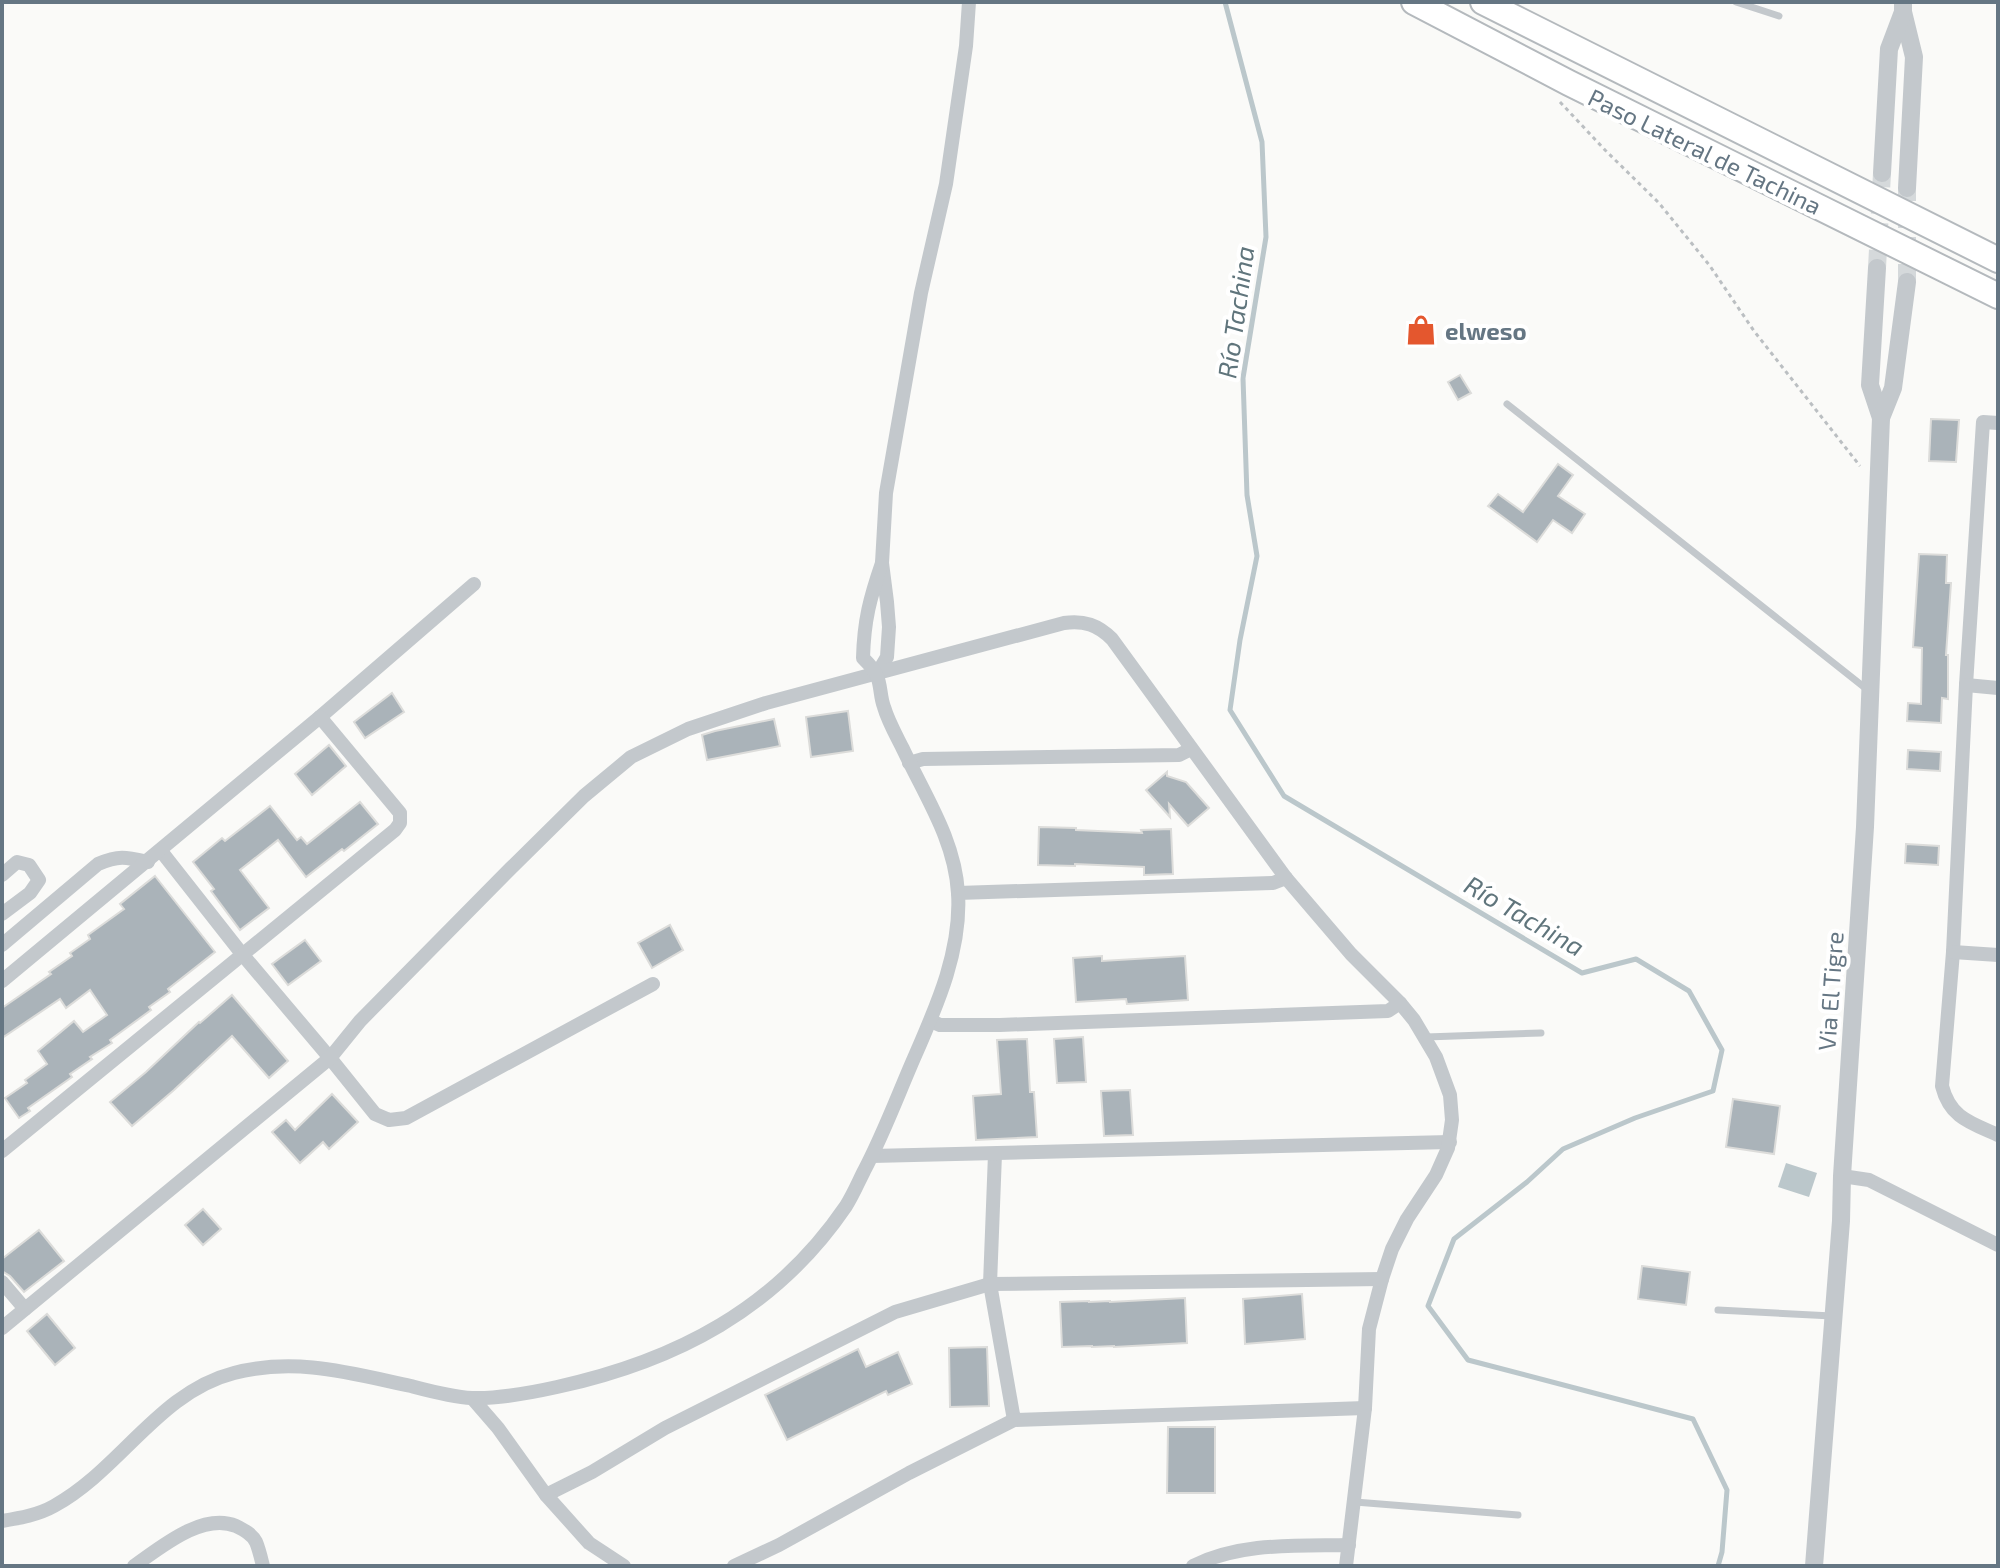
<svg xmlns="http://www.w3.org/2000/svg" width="2000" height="1568" font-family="'Exo 2',sans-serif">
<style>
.water{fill:#bbc7cb}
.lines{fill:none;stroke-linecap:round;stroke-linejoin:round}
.stream{stroke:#bbc7cb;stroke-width:5}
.building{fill:#aab3b9;stroke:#dcdcda;stroke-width:2}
.tertiary-tunnel{stroke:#d5d9db;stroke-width:18;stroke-dasharray:18 9;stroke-linecap:butt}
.trunk-casing{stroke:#b4b9bd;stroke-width:28}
.path{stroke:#bbbfc2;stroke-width:3;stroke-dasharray:4 4;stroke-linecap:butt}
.service{stroke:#c3c8cc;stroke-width:7}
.minor{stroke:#c3c8cc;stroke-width:14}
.tertiary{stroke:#c3c8cc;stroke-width:18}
.trunk{stroke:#fff;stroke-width:24}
.labels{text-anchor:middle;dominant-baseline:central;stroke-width:8;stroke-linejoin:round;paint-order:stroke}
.street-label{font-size:24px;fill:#657683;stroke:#fff}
.poi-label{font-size:24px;font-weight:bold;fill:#657683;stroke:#fff;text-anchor:start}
.water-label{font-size:26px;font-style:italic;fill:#60757c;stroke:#fff}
</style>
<rect width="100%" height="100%" fill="#fafaf8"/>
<polygon class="water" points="1786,1163 1817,1173 1809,1197 1778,1187"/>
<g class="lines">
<polyline class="stream" points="1225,2 1262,142 1266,237 1243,378 1247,495 1257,556 1240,640 1230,710 1284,796 1582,973 1636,959 1689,991 1722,1050 1713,1091 1635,1118 1563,1149 1527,1182 1454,1239 1428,1306 1468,1360 1693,1419 1727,1490 1722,1552 1718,1566"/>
</g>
<g class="building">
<polygon points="1460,375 1471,393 1458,400 1448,382"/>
<polygon points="1931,419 1959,420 1956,462 1929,461"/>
<polygon points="1558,464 1573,475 1558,496 1585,514 1572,533 1553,520 1537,542 1488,506 1498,494 1523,512"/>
<polygon points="1919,554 1947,555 1946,583 1951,583 1946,655 1948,655 1948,699 1942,698 1941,723 1907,721 1908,703 1921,704 1922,648 1913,647"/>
<polygon points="392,693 404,712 365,738 354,722"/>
<polygon points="848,711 853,751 811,757 806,717"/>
<polygon points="774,719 780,746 707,760 702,735 715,731"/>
<polygon points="329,745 346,766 312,795 295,774"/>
<polygon points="1908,750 1941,752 1940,771 1907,769"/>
<polygon points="1167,772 1167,776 1186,782 1209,808 1188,826 1169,804 1170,817 1146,790"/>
<polygon points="360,802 378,824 344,851 342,849 306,877 278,840 240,870 269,908 240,930 211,891 214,889 193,862 222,838 225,841 270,806 297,840 301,837 307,844"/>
<polygon points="1039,827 1076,828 1076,830 1142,833 1141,830 1171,829 1173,874 1144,875 1144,867 1075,864 1075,866 1038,865"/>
<polygon points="1906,844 1939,846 1938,865 1905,863"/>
<polygon points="155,876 215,952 168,989 170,992 149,1007 151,1010 110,1040 112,1043 90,1057 92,1059 70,1074 72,1077 28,1108 30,1111 19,1118 5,1098 27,1083 25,1080 47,1064 38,1051 74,1021 83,1032 107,1015 90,990 66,1008 60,999 2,1038 2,1008 51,974 49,972 72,956 70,953 90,939 88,935 124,909 120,904"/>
<polygon points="670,925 683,950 652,968 638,943"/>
<polygon points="305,940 321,961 288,985 272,964"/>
<polygon points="1102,956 1102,961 1185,956 1188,1000 1127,1004 1126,999 1076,1002 1073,958"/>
<polygon points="232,995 288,1061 269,1078 232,1036 174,1090 132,1126 110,1102 146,1072 199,1022 200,1023"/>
<polygon points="1083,1037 1086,1082 1057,1083 1054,1039"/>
<polygon points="1027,1039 1030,1092 1034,1092 1037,1137 976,1140 973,1096 1001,1094 997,1040"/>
<polygon points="1130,1090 1133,1135 1104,1136 1101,1091"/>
<polygon points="332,1094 358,1122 329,1149 323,1142 300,1163 272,1132 286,1120 295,1130"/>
<polygon points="1733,1099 1780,1106 1774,1154 1726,1147"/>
<polygon points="203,1209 221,1229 203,1245 185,1225"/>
<polygon points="39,1230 64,1261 24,1292 10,1276 2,1271 2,1259"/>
<polygon points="1642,1266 1690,1272 1686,1305 1638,1299"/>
<polygon points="1302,1294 1305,1339 1245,1344 1243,1299"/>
<polygon points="1185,1298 1187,1343 1114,1347 1114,1346 1092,1347 1092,1346 1062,1347 1060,1302 1089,1301 1089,1302 1110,1301 1110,1302"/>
<polygon points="47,1314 75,1348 55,1365 27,1331"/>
<polygon points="987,1347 989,1406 950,1407 949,1348"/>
<polygon points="858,1349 866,1367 898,1352 912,1384 888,1395 886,1391 787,1440 765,1395"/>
<polygon points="1168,1427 1215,1427 1215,1493 1167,1493"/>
</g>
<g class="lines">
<g class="tertiary-tunnel">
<polyline points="1877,268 1882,173"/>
<polyline points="1907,282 1907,188"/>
</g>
<g class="trunk-casing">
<g id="trunk">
<polyline points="1414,2 1569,83 1998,296"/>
<polyline points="1483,2 1998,260"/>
</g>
</g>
<polyline class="path" points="1560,102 1605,150 1659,203 1710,266 1754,331 1860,466"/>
<g class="service">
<polyline points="1736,2 1779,16"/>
<polyline points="1507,404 1869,691"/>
<polyline points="1426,1037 1541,1033"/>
<polyline points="1718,1310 1832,1316"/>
<polyline points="1355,1502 1518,1515"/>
</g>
<g class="minor">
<path d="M1998,423L1983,422L1966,685L1953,952L1942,1086C1950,1118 1971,1123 1998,1135"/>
<polyline points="877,674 887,657 889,627 887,602 882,563 886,493 921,293 946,184 966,46 969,2"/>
<polyline points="1966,685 1998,688"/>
<polyline points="909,763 923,759 1179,755 1191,749"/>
<polyline points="161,851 242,954 330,1058 375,1114 389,1120 406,1118 653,984"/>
<polyline points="2,875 17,862 29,865 39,880 30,893 2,914"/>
<polyline points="958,893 1273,883 1286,878"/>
<path d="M2,945L98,864C119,855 126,857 148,862"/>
<polyline points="1953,952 1998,955"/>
<polyline points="2,981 320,717 474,584"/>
<polyline points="931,1021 940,1025 1000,1025 1388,1011 1400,1003"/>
<polyline points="2,1151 395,830 400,823 400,813 320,717"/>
<polyline points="995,1154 990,1284 1014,1420 1365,1408"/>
<polyline points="872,1156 1450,1142"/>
<polyline points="1842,1176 1869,1180 1998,1245"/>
<polyline points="2,1282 25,1309"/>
<path d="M2,1328L330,1058L360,1021L511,868L584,796L631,757L688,729L766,703L1064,623C1084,620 1098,625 1112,639L1286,878L1351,954L1400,1003L1414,1020L1436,1057L1450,1095L1452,1120L1448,1148L1436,1175L1407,1219L1392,1249L1382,1279L1369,1329L1365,1408L1346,1566"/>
<polyline points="472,1398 498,1428 546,1495 592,1472 665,1428 895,1312 990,1284 1382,1279"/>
<polyline points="546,1495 589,1543 624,1566"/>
<path d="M2,1521C20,1518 38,1515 54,1506C120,1470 159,1392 234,1373C296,1357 350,1373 411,1386C430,1391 452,1397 472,1398C499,1399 530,1393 557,1387C676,1361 776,1309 846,1206C853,1195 858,1183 864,1171C882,1137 896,1100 911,1065C934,1012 962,953 958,893C955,840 925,796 903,749C896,735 888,721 884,707C880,697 881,685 877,676C875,670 868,663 863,658C864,620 870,598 882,563"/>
<path d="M134,1566C160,1548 202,1512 236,1526C244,1530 252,1534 256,1542C259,1549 261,1558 263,1566"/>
<polyline points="734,1566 779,1545 909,1473 1014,1420"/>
<path d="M1193,1566C1241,1542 1297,1546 1349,1545"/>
</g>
<g class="tertiary">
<polyline points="1903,2 1903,12 1914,57 1907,188"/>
<polyline points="1882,173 1889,49 1903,12"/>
<polyline points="1877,268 1870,385 1881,418"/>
<polyline points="1814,1566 1841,1221 1842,1176 1865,827 1881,418 1893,388 1907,282"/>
</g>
<use href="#trunk" class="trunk"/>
</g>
<defs>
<g id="shop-bare" transform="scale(2.4)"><path d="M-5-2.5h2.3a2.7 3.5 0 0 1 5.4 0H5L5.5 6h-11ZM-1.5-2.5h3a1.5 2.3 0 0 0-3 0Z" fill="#e4572e" stroke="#fff" stroke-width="2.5" paint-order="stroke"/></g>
</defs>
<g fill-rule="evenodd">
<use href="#shop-bare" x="1421" y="330"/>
</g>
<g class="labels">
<g class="street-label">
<text transform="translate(1705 151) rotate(26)">Paso Lateral de Tachina</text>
<text transform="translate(1830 991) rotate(-86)">Via El Tigre</text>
</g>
<g class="poi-label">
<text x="1445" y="330">elweso</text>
</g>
<g class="water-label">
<text transform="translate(1235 312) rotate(-82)">Río Tachina</text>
<text transform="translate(1525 915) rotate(30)">Río Tachina</text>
</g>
</g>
<rect width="2000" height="1568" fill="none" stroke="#657683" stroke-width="8"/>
</svg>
